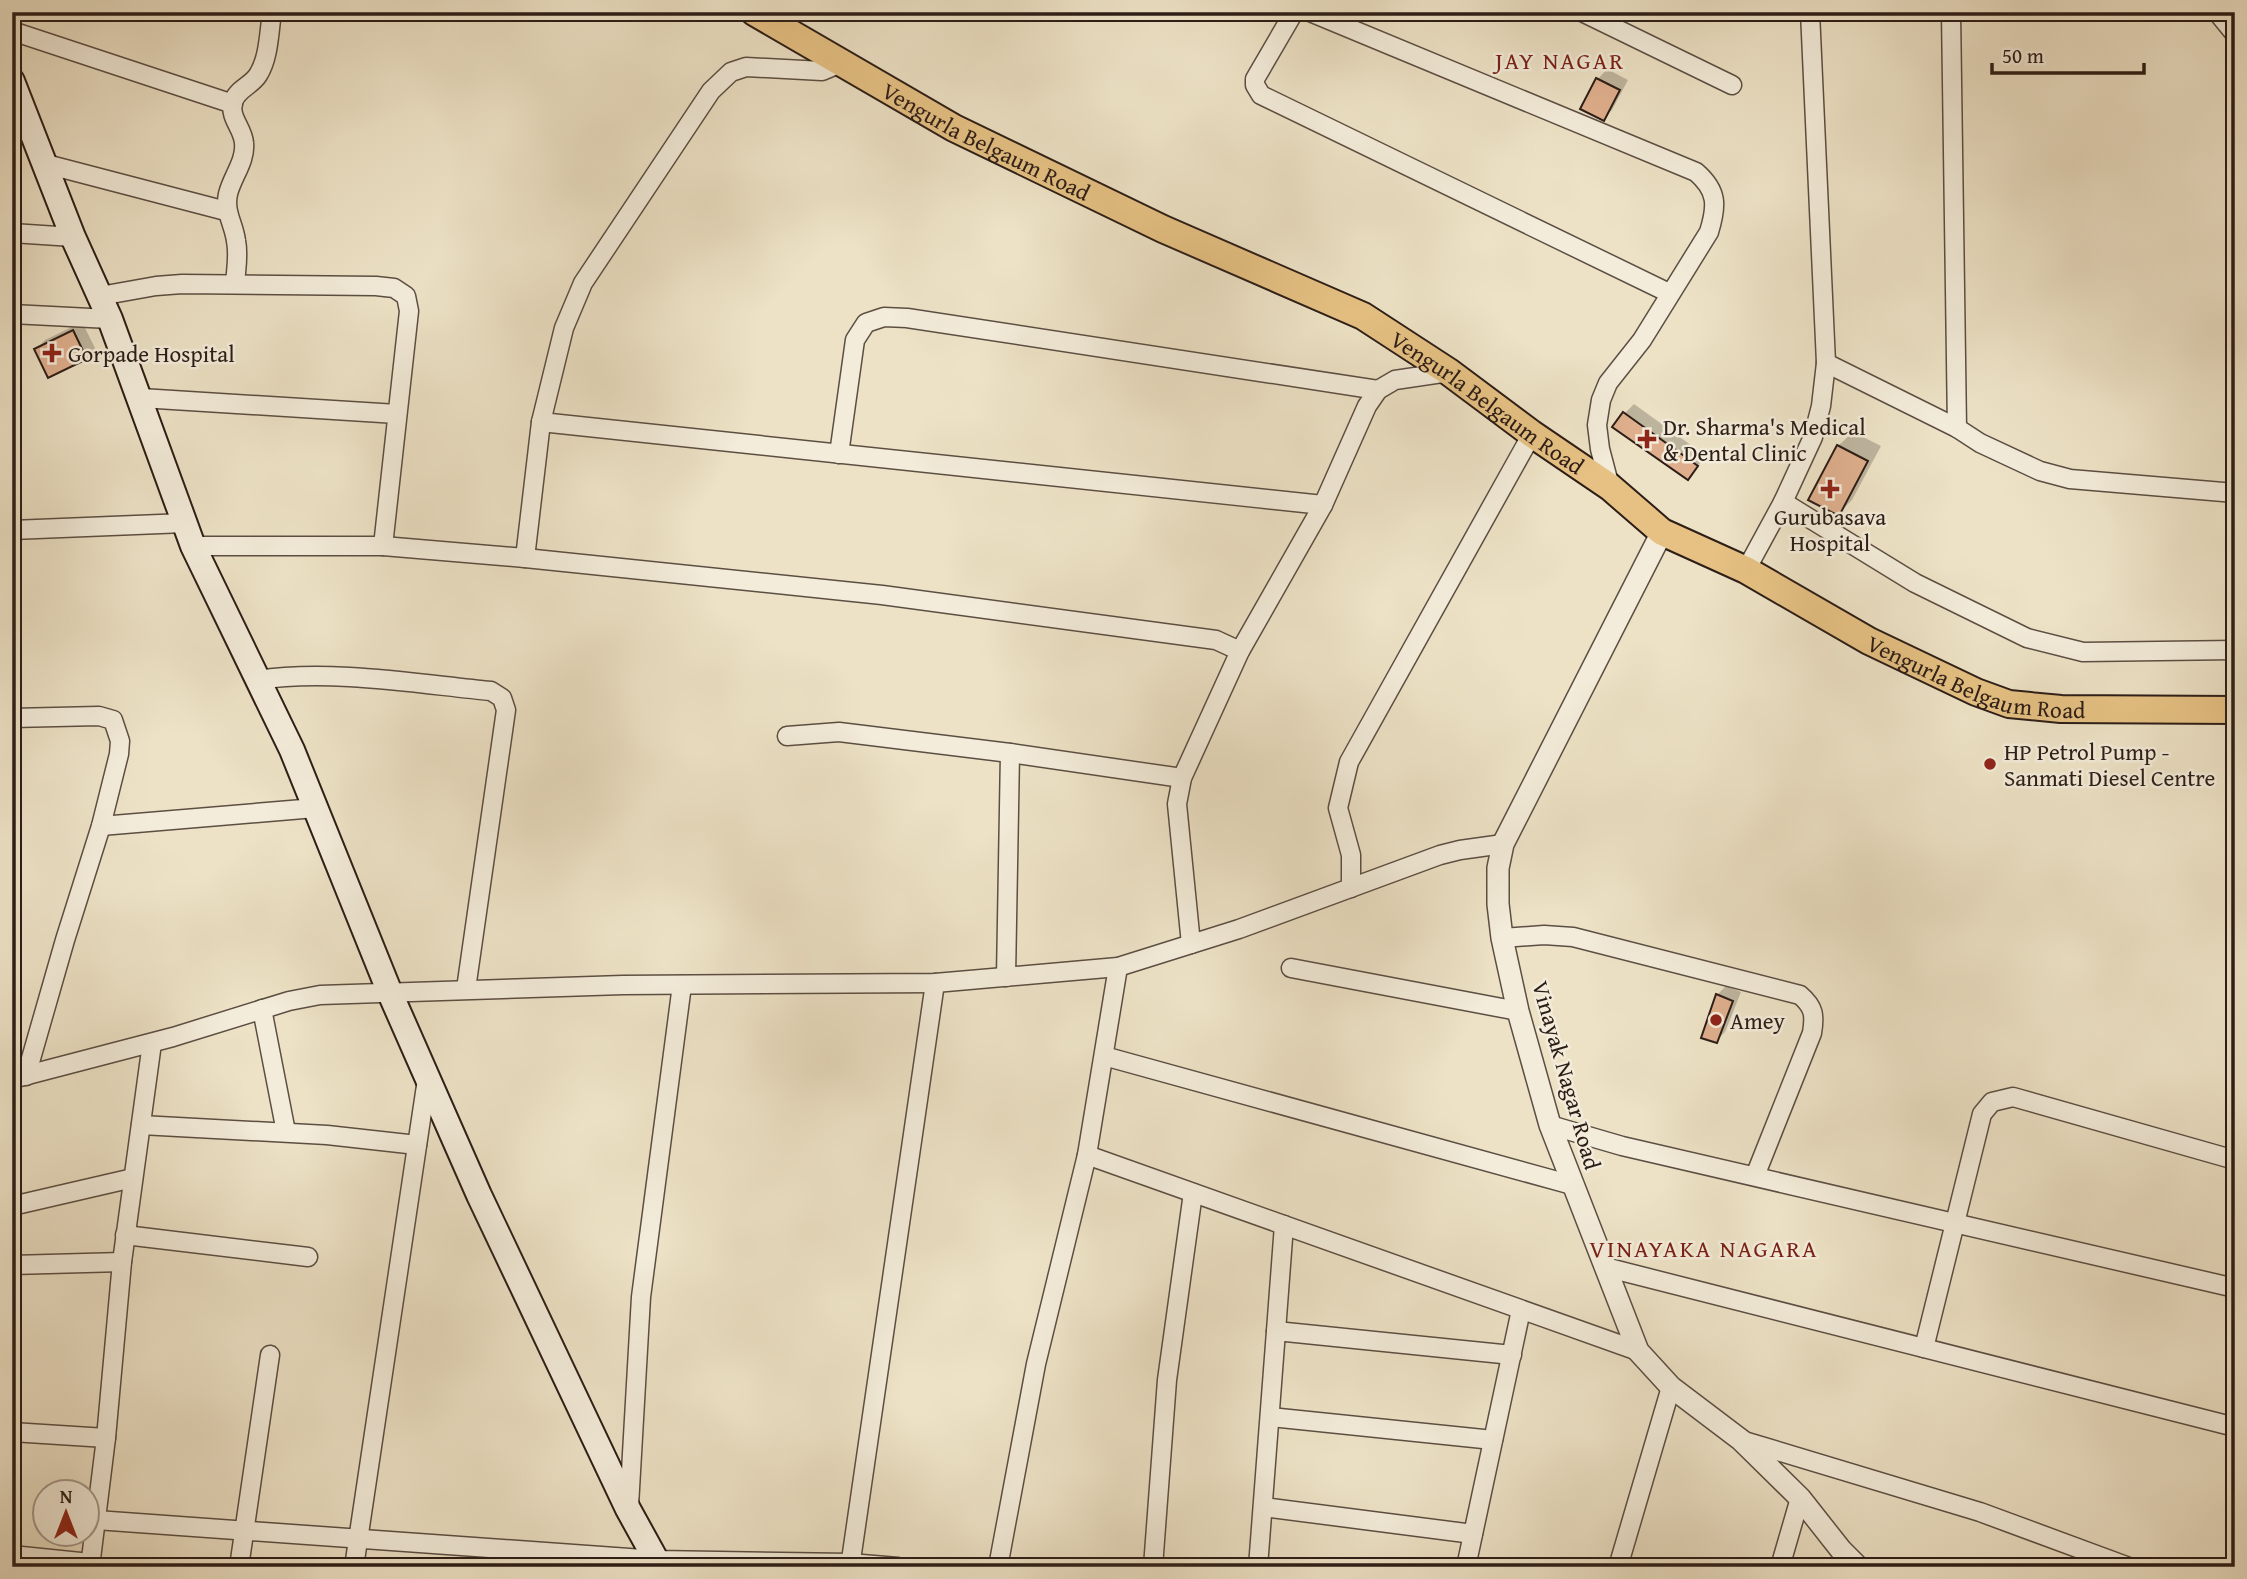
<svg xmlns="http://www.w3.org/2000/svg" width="2247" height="1579" font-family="'Gentium Book Plus',serif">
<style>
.shadow{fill:#0003}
.building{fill:#dfaf8d;stroke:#2c1d17;stroke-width:2}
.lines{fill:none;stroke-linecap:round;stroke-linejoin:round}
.minor-casing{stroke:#5c4e43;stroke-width:21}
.tertiary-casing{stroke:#5c4e43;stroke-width:24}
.secondary-casing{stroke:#2c1d17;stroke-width:28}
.primary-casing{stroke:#2c1d17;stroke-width:30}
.minor{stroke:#f3ecda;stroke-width:18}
.tertiary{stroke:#f3ecda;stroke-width:21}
.secondary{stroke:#f3ecda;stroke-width:24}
.primary{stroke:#e6c183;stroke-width:26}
.poi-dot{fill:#8f2418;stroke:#f3ecda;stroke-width:2.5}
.labels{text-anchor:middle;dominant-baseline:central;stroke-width:5;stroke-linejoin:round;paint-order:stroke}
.street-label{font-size:23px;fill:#2c1d17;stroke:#f3ecda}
.poi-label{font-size:23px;fill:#2c1d17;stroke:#f3ecda;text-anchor:start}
.neighbourhood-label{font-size:24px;letter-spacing:2px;fill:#7a1f14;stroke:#f3ecda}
</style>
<rect width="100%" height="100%" fill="#ede2c6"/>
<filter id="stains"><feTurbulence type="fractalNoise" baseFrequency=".00286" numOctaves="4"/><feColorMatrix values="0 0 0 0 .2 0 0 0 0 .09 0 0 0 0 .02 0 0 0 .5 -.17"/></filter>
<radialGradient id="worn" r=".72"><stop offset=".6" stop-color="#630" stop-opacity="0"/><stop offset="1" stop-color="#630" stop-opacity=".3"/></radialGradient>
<g class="shadow">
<polygon points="1607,69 1628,80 1612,110 1603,119 1582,109 1598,79"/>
<polygon points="82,322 95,348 86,357 36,350 45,340"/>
<polygon points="1634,404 1706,456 1688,478 1625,413"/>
<polygon points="1853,432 1881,446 1852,500 1838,514 1810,499 1838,446"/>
<polygon points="1726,986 1741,992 1725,1032 1716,1041 1717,995"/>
</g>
<g class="building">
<polygon points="1596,78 1620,90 1604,121 1580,109"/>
<polygon points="73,330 87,359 48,378 34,349"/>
<polygon points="1623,412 1698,466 1688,480 1612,427"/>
<polygon points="1837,445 1868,461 1839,516 1808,500"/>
<polygon points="1716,994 1733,1001 1717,1043 1701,1038"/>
</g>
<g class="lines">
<g class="minor-casing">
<g id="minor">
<polyline points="1294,12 1255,79 1255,85 1261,95 1669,293"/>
<path d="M1310,12L1696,172C1718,191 1717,206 1709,232L1642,340L1608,383L1601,400L1597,425L1600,449L1610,487"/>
<polyline points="1582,12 1732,85"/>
<polyline points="1951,12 1957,428"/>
<polyline points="2217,12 2235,34"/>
<polyline points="12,31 233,104"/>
<polyline points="46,164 226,211"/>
<polyline points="12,233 73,237"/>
<path d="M235,284C236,269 239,255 236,241C234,224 224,212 228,194C232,177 246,161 244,143C243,128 229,118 233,102C237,89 251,86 258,75C269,58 269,32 272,12"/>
<polyline points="100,296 156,286 182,284 376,286 394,288 406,296 409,311 383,546"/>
<polyline points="12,314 110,319"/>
<polyline points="1826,363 1957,428 1980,443 2040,471 2070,479 2235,493"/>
<polyline points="141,398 397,414"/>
<polyline points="541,422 1323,505"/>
<polyline points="839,454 855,340 866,323 884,317 907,318 1378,390"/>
<polyline points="1783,502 1915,583 2027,638 2083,652 2235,650"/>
<polyline points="12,530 185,523"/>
<polyline points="193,546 383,546 525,558 882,595 1216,640 1240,651"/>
<polyline points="525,558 541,422 564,328 583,283 711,91 731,72 746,67 822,71 841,63"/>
<polyline points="1746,570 1783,502 1813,437 1821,406 1826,363 1810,12"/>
<path d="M258,680C330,669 418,684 491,691L502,698L506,710L466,989"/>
<polyline points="12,718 99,716 113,720 120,741 119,754 101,826 65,940 26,1076"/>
<polyline points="787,736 839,732 1010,753 1182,778"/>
<polyline points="101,826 315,808"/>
<polyline points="1351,888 1351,855 1338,808 1349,762 1532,434"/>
<path d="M1502,938L1544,935L1573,937L1800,995C1814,1007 1815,1015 1812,1033L1755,1176"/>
<polyline points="1191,944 1177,804 1182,778 1240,651 1323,505 1367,406 1378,390 1395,380 1449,372"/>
<polyline points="1291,968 1518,1011"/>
<polyline points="1006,977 1010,753"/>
<polyline points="262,1009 286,1132"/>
<polyline points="1104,1056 1572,1185"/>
<polyline points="12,1079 173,1037 289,1001 320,995 623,985 935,983 1118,967 1239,929 1440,855 1460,850 1503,844"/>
<polyline points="141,1125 327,1135 417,1145"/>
<polyline points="1550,1125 1622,1146 2235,1288"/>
<polyline points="1087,1155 1638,1351"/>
<polyline points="12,1206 133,1178"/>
<polyline points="125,1235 308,1257"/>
<polyline points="12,1265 122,1262"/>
<polyline points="1605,1267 2235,1427"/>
<polyline points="1276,1331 1284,1225"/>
<polyline points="1924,1348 1982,1114 1992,1102 2013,1097 2235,1160"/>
<polyline points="1270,1417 1493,1440"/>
<polyline points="12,1432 106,1438"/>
<polyline points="1741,1440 1980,1512 2129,1567"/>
<polyline points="629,1506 641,1297 682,985"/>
<polyline points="1263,1507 1473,1534"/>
<polyline points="96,1520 657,1560 850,1563 898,1567"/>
<polyline points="12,1555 90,1563"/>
<polyline points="90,1567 106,1438 122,1262 152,1043"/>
<polyline points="239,1567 270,1355"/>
<polyline points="354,1567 427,1079"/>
<polyline points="850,1567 935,983"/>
<polyline points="998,1567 1036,1364 1087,1155 1118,967"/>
<polyline points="1153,1567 1167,1380 1193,1193"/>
<polyline points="1258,1567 1276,1331 1512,1355"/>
<polyline points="1466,1567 1521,1310"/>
<polyline points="1618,1567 1671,1387"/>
<polyline points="1780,1567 1800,1498"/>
</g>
</g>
<g class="tertiary-casing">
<polyline id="tertiary" points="1662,532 1503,844 1498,868 1498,904 1502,938 1518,1011 1550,1125 1638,1351 1671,1387 1741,1440 1800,1498 1841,1550 1858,1567"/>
</g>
<g class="secondary-casing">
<polyline id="secondary" points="12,81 73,237 110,319 193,546 292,750 390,993 479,1195 628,1509 660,1567"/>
</g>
<g class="primary-casing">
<g id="primary">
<path id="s1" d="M754,12L954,128L1163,229L1363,316L1449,372L1532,434L1610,487L1662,532L1746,570L1869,641L1976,692L2009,704L2061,709L2235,710"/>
</g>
</g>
<use href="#minor" class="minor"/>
<use href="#tertiary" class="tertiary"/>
<use href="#secondary" class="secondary"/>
<use href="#primary" class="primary"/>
</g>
<g class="poi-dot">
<path d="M48.5 342.5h7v7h7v7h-7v7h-7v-7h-7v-7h7z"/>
<path d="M1643.5 428.5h7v7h7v7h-7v7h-7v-7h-7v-7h7z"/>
<path d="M1826.5 478.5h7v7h7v7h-7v7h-7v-7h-7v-7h7z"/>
<circle cx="1990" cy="764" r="7"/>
<circle cx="1716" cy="1020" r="7"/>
</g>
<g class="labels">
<g class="street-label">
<text stroke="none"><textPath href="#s1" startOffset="266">Vengurla Belgaum Road</textPath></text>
<text stroke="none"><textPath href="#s1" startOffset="833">Vengurla Belgaum Road</textPath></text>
<text stroke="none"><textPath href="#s1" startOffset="1400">Vengurla Belgaum Road</textPath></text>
<text transform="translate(1567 1075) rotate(74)">Vinayak Nagar Road</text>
</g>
<g class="poi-label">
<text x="68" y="353">Gorpade Hospital</text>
<text x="1663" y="426">Dr. Sharma's Medical<tspan x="1663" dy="26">&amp; Dental Clinic</tspan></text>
<text x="1830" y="516" text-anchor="middle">Gurubasava<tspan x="1830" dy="26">Hospital</tspan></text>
<text x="2004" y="751">HP Petrol Pump -<tspan x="2004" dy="26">Sanmati Diesel Centre</tspan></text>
<text x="1730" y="1020">Amey</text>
</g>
<g class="neighbourhood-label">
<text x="1560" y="60">JAY NAGAR</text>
<text x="1704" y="1248">VINAYAKA NAGARA</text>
</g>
</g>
<rect width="2247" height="1579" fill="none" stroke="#ede2c6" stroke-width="42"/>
<rect x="14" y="14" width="2219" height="1551" fill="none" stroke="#2c1d17" stroke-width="3.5"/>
<rect x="21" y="21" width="2205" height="1537" fill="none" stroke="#2c1d17" stroke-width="2"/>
<g transform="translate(66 1513)"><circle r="33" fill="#f3ecda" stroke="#a3998c" stroke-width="2"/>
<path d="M0-5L12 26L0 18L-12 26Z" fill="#8f2418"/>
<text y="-10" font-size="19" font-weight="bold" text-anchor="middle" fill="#2c1d17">N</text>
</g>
<path d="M1992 63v10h152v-10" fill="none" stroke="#2c1d17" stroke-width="3.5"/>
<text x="2002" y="63" font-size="21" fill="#2c1d17" stroke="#f3ecda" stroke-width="5" paint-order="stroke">50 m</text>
<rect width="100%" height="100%" filter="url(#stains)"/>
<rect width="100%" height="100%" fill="url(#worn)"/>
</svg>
